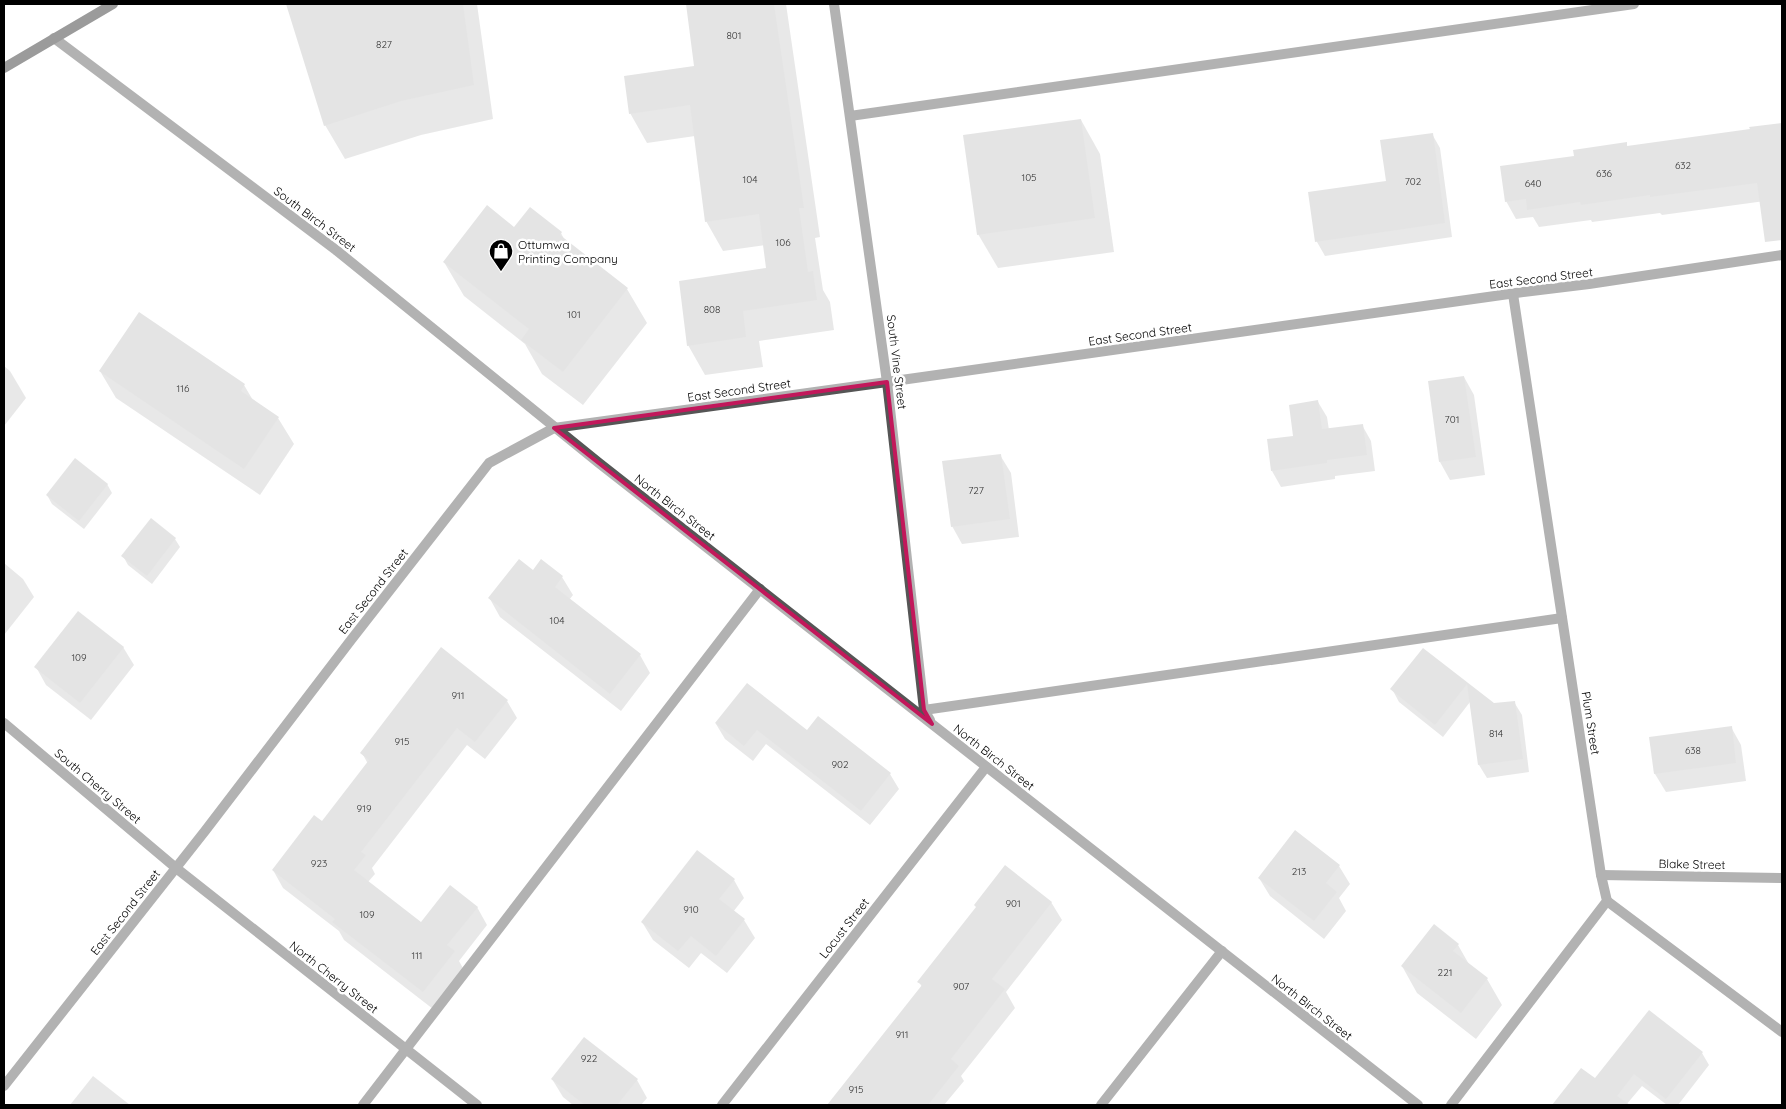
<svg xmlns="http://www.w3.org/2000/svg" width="1786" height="1109" font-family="Quicksand,sans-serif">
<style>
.shadow{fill:#0003}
.building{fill:#c4c4c4}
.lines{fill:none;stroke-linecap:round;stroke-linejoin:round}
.service{stroke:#555;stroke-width:10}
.minor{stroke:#555;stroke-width:10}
.tertiary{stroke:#555;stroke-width:10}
.secondary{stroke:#222;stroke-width:10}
.marked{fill:none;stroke:#c2185b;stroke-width:4;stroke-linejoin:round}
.labels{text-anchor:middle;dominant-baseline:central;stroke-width:5;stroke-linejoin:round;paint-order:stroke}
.number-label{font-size:10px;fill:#313131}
.street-label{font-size:12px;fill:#000;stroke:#fff}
.poi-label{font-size:12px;fill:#000;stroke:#fff;text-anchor:start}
</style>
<rect width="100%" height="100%" fill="#fff"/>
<g class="shadow">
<polygon points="287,4 477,4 493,119 421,135 345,159 325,125"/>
<polygon points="687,4 786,4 820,237 815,238 823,290 830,302 834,330 759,341 763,367 705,375 688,345 768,269 765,245 723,251 706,221 695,136 647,143 630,113 696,67"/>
<polygon points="1081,120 1100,154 1114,252 998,268 978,234"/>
<polygon points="1782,124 1782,209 1770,211 1765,201 1662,215 1660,213 1592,222 1591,220 1539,227 1533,217 1516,219 1506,201 1576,157 1626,144 1628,147 1751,130 1751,128"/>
<polygon points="1432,134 1440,148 1452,237 1325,256 1317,242 1310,193 1387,182"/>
<polygon points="514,228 561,233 565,241 627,289 647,323 583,405 542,374 525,344 464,296 444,262"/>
<polygon points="4,366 10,371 26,398 4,426"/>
<polygon points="100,371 244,385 254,402 278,418 294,444 260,495 116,398"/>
<polygon points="1464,377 1474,395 1485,475 1450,480 1440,462"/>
<polygon points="1318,402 1327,417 1329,430 1362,425 1371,441 1375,471 1335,476 1335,479 1281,487 1272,471"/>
<polygon points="1000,455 1011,473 1019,537 962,544 952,526"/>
<polygon points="107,484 112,493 84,529 52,504 47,495"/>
<polygon points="175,539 180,547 152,584 128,565 123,556"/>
<polygon points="542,561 562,577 573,595 569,600 640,655 650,673 621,711 500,617 490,599 533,572"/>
<polygon points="4,563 23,579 34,597 4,635"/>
<polygon points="123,647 134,665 91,720 46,685 36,667"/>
<polygon points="1423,649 1494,705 1514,702 1522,715 1529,772 1487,778 1479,765 1470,702 1443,737 1399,702 1392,689"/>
<polygon points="507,701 517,718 485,759 467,745 372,868 375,874 368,882 421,924 477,907 487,925 459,961 464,970 433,1009 344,940 339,931 283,888 273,870 322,823 368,764 362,753"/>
<polygon points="716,724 808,732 890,774 899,789 870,825 766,744 753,761 725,739"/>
<polygon points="1731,727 1741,745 1746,781 1666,792 1655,774 1650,738"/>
<polygon points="1339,866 1350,884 1339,898 1346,911 1324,939 1270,896 1259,878"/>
<polygon points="734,880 744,898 733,912 744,920 755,938 727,973 701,953 689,968 653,940 642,922"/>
<polygon points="1051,902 1062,920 1006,992 1015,1008 961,1076 964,1081 944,1105 829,1105 922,987 919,982"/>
<polygon points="1458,945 1470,966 1487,979 1502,1005 1476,1039 1417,993 1402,966"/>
<polygon points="1702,1053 1709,1065 1678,1105 1667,1105 1642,1086 1626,1105 1554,1105 1582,1069 1595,1080"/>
<polygon points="93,1076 130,1105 70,1105"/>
<polygon points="552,1079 637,1080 647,1098 641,1105 573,1105 563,1097"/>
</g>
<g class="building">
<polygon points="286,4 463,4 474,85 401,101 324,126"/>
<polygon points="686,4 774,4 804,208 799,208 808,272 813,271 817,300 743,311 746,337 687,346 679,281 766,268 759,214 705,222 690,105 629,114 624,76 694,66"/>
<polygon points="1081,119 1095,218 977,235 963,135"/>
<polygon points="1782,123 1782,240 1765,242 1757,183 1650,197 1650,195 1581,205 1580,202 1527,210 1526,199 1505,202 1500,166 1574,156 1573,150 1627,142 1627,146 1750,129 1749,127"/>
<polygon points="1433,133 1445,223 1315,242 1308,192 1386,181 1380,140"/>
<polygon points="487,205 514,227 530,207 562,232 560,235 628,288 563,372 521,340 529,329 443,262"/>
<polygon points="139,312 245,384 241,391 279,417 244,469 99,371"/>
<polygon points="1464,376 1476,457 1439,462 1428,381"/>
<polygon points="1318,400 1322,429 1363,424 1367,455 1327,460 1327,463 1271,471 1267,439 1293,436 1289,405"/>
<polygon points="1001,454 1010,519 951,527 942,461"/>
<polygon points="75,458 108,484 79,521 46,495"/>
<polygon points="151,518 176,538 147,576 121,556"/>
<polygon points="519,559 533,570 541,559 563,576 555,587 641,654 610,694 488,598"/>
<polygon points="78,611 124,647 80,703 34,667"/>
<polygon points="441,647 508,700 475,742 457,728 361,852 366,855 354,870 421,922 450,885 478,907 447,945 455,951 423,992 332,922 335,919 272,870 314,815 322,821 369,760 360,753"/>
<polygon points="1423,648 1494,703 1515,701 1523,759 1478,765 1467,684 1435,725 1390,689"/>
<polygon points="747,683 807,730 818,716 891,773 861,811 757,730 744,746 715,723"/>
<polygon points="1732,726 1736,763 1654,774 1649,737"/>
<polygon points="1295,830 1340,865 1326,883 1337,892 1314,921 1258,878"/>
<polygon points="697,850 735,879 719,899 745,919 716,956 691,936 678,951 641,922"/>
<polygon points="1005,865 1052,902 992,979 1005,989 951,1059 959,1066 928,1105 827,1105 922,985 917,982 976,907 974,905"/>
<polygon points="1434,924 1459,944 1453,951 1488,978 1461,1013 1401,966"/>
<polygon points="1649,1010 1703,1052 1666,1099 1634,1074 1617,1096 1630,1105 1552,1105 1581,1068 1595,1078"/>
<polygon points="584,1037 638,1079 617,1105 585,1105 551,1079"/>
</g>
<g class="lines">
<g class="service">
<polyline points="850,116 1634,4"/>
<polyline points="924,710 1562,618"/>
<polyline points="1607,901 1782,1032"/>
<polyline points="363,1105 760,589"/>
<polyline points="1101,1105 1222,951"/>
</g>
<g class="minor">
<polyline points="54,38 336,250 599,463 1418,1105"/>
<polyline points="4,723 176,868 477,1105"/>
<polyline points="1601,875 1782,878"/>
<polyline points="4,1086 205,831 351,640 489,463 554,428 887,382 924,710 930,720"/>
<polyline points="722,1105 986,767"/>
<polyline points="1451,1105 1607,901 1601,875 1513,294"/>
</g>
<polyline class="tertiary" points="834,4 887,382 1523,292 1589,284 1782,255"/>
<polyline class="secondary" points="4,68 113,4"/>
</g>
<path d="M0 0H1786V1109H0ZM887,382L924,710L932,724L554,428Z" fill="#fff" fill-opacity=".55" fill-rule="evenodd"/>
<path class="marked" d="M887,382L924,710L932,724L554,428Z"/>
<defs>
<g id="shop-pin" transform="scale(1.25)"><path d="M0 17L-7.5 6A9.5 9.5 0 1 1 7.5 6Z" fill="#000" stroke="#fff"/><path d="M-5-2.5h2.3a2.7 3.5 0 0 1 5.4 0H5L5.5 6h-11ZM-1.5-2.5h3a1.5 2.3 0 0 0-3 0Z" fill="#fff"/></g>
</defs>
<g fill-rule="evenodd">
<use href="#shop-pin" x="501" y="251"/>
</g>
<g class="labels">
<g class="number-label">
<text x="734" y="35">801</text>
<text x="384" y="44">827</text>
<text x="1683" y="165">632</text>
<text x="1604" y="173">636</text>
<text x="1029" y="177">105</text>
<text x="750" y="179">104</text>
<text x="1413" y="181">702</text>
<text x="1533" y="183">640</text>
<text x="783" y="242">106</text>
<text x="712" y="309">808</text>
<text x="574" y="314">101</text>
<text x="183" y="388">116</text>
<text x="1452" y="419">701</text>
<text x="976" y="490">727</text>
<text x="557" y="620">104</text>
<text x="79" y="657">109</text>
<text x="458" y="695">911</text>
<text x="1496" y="733">814</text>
<text x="402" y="741">915</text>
<text x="1693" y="750">638</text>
<text x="840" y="764">902</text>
<text x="364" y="808">919</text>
<text x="319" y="863">923</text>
<text x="1299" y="871">213</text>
<text x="1013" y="903">901</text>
<text x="691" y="909">910</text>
<text x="367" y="914">109</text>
<text x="417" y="955">111</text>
<text x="1445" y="972">221</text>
<text x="961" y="986">907</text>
<text x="902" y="1034">911</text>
<text x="589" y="1058">922</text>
<text x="856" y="1089">915</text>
</g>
<g class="street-label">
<text transform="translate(315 219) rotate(37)">South Birch Street</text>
<text transform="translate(1541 278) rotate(-7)">East Second Street</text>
<text transform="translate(1140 334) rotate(-8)">East Second Street</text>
<text transform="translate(897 362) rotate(83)">South Vine Street</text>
<text transform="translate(739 390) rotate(-8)">East Second Street</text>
<text transform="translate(675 507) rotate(38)">North Birch Street</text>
<text transform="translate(373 591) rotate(-52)">East Second Street</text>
<text transform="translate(1591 723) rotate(81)">Plum Street</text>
<text transform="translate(994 757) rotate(38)">North Birch Street</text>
<text transform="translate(98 786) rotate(40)">South Cherry Street</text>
<text transform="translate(1692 864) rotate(1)">Blake Street</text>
<text transform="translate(125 912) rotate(-52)">East Second Street</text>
<text transform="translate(844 928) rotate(-52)">Locust Street</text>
<text transform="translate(334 977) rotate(38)">North Cherry Street</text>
<text transform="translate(1312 1007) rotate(38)">North Birch Street</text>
</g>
<g class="poi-label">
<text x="518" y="244">Ottumwa<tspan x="518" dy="14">Printing Company</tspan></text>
</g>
</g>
<rect width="1786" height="1109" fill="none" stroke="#000000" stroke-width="10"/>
</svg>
